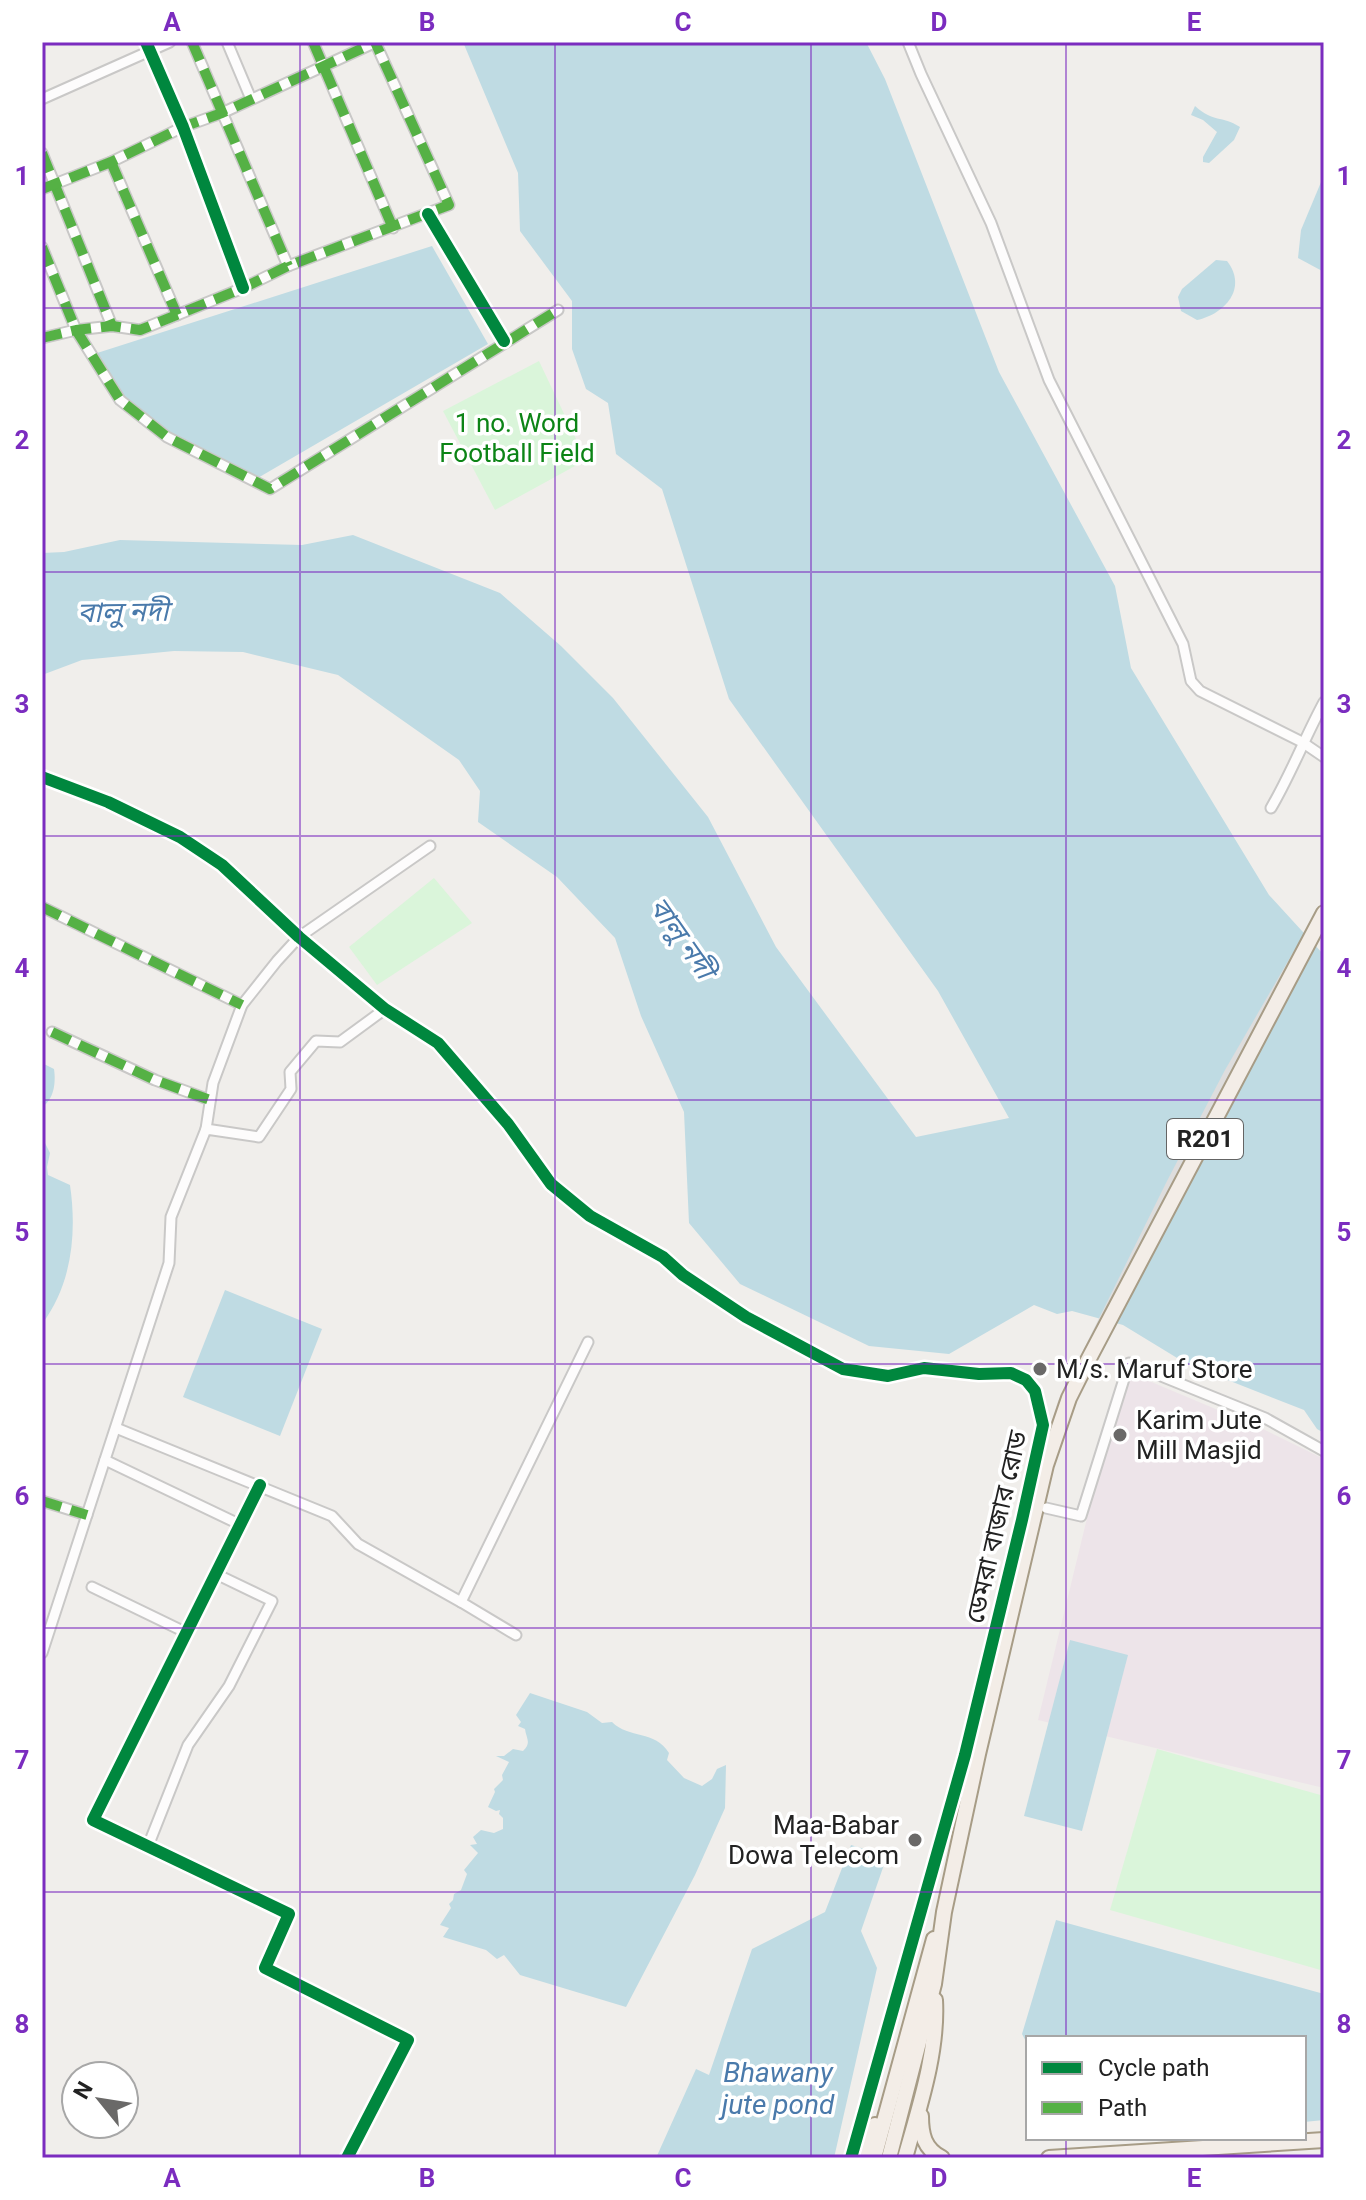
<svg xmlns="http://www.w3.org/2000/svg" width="1366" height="2200" font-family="Roboto,'Noto Sans Bengali',sans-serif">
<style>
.industrial{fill:#ede4e9}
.park{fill:#daf5da}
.water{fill:#bfdbe3}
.pier{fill:#dedddd}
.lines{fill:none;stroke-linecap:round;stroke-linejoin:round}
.minor-casing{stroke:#c9c8c7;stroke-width:13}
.primary-casing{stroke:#a79c86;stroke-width:18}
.minor{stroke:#fdfcfc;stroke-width:9}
.primary{stroke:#f3ede7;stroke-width:14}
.quiet{stroke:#55b145;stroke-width:10;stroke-dasharray:20 10;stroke-linecap:butt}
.cycleway-casing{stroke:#fff;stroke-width:17}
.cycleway{stroke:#00873e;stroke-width:12}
.grid{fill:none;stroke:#7b2cbf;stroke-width:2;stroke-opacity:0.55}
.poi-dot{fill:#6a6968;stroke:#fff;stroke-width:3}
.labels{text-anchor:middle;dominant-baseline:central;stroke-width:7;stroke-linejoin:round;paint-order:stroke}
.shield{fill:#fff;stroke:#646464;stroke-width:2}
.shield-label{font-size:24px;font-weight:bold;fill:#222}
.park-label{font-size:26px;fill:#0c8416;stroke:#fff}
.poi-label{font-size:26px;fill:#222;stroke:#fff;text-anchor:start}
.street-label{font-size:26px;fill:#222;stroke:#fff}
.water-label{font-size:28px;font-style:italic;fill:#4a7aab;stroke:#fff}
.neatline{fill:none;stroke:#7b2cbf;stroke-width:3}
.grid-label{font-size:26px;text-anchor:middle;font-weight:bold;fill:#7b2cbf}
</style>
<rect width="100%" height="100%" fill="#f0eeeb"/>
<polygon class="industrial" points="1123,1370 1263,1429 1324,1459 1324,1788 1038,1720"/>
<g class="park">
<polygon points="539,361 586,460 495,510 443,411"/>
<polygon points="434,878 472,923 377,985 349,947"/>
<polygon points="1157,1749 1324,1796 1324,1971 1110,1910"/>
</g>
<g class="water">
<polygon points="463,42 866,42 885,79 999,372 1115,586 1131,668 1269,895 1324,955 1324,1433 1317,1429 1304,1410 1187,1364 1123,1325 1072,1311 1057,1314 1034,1305 949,1354 869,1346 740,1284 689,1223 684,1112 641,1016 615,938 557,877 478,822 480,791 459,760 338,675 243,652 174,651 82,660 42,675 42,553 64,552 120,540 302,545 353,535 500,593 561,646 613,698 708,817 776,947 916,1137 1009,1118 938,991 729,699 662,489 616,454 608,403 586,389 572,349 572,301 520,231 518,173"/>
<path d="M1195,106C1214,123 1221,115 1240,127L1234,140L1209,163L1203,162V157L1217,132L1203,120L1191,115Z"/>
<polygon points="1324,175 1324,272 1298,258 1301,230"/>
<path d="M432,246L488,344L256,479C186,445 134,426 94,354Z"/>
<path d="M1216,260L1227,261C1248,288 1225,314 1197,320L1181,311L1178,297L1182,289Z"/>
<path d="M42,1063L54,1069C56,1083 54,1099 42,1107Z"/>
<path d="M42,1137L50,1153L47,1167L48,1175L70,1185C77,1233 72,1284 42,1324Z"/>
<polygon points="225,1290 322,1329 280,1436 183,1397"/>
<polygon points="1070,1640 1128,1655 1082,1831 1024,1816"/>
<path d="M530,1693L587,1712L602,1723L612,1722C629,1739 655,1730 669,1753L667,1760L684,1778L702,1786L712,1779L717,1769L726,1765L725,1808L695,1875L626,2007L520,1975L504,1955L497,1959L486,1950L443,1937L449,1928L440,1925L451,1908L449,1904L453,1900L454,1894L461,1890L467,1874L464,1870L478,1853L470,1845L477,1844L473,1837L481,1830L494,1833L503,1829V1818L499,1814L500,1810L496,1811L488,1807L495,1792L494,1789L503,1780L502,1775L509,1762L496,1756H504L513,1749L523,1751C532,1743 526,1738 525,1729L518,1726L521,1722L516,1715Z"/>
<polygon points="851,1845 887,1856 861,1931 877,1968 834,2158 656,2158 696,2069 709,2075 752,1949 825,1912"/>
<polygon points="1056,1920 1324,1994 1324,2120 1304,2122 1304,2038 1028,2038 1028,2045 1022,2034"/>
</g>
<polygon class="pier" points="1324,899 1324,926 1071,1404 1055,1458 1042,1454 1058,1401 1167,1181 1225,1070"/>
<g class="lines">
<g class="minor-casing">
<g id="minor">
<polyline points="146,42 183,127 243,288"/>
<polyline points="192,42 288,266"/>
<polyline points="227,42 251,99"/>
<polyline points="313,42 393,228"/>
<polyline points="908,42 921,74 991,223 1049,380 1183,644 1191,681 1200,691 1302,742 1324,757"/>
<polyline points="42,99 170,42"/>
<polyline points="42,153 112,326"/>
<polyline points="111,162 177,315"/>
<polyline points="42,189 111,162 183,127 222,113 376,42"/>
<polyline points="428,214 504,341"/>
<polyline points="42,247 76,330 120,400 167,437 270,489 558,310"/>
<polyline points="42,338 76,330 112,326 140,330 243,288 288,266 449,205 375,42"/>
<polyline points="42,777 108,802 180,837 222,865 299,937 385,1009 438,1043 508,1124 551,1184 590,1216 663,1257 683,1275 746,1317 843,1369 888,1376 924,1368 979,1374 1011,1373 1026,1380 1035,1391 1043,1425 1022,1520 965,1755 851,2158"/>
<path d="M1271,808C1291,774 1305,737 1324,702"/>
<polyline points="42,907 242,1005"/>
<polyline points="52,1032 155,1080 210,1100"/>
<polyline points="206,1129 213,1083 242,1005 277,961 299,937 430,846"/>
<polyline points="116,1428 332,1516 358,1544 461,1602 588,1342"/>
<polyline points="105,1460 241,1525"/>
<polyline points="260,1485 93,1820 289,1914 265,1968 408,2040 347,2158"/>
<polyline points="42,1501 87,1515"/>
<polyline points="1046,1508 1081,1516 1129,1363 1265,1418 1324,1451"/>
<polyline points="92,1587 187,1633"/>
<polyline points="461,1602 516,1635"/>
<polyline points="42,1653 169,1263 171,1217 206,1129 259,1137 291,1089 290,1072 316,1041 340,1042 385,1009"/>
<polyline points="148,1846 188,1745 229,1686 272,1601 216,1574"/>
</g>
</g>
<g class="primary-casing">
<g id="primary">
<path d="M921,2116C921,2134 924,2149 942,2158"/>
<polyline points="862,2158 875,2125"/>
<polyline points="874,2158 934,1939"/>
<polyline points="889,2158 934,1984 944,1912 978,1754 1046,1465 1069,1398 1086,1364 1324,913"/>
<path d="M905,2158C919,2108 938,2052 935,2000"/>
<polyline points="1049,2158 1324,2140"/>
</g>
</g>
<use href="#minor" class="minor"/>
<use href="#primary" class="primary"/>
<g class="quiet">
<polyline points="192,42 288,266"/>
<polyline points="313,42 393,228"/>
<polyline points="42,153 112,326"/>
<polyline points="111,162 177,315"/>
<polyline points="42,189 111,162 183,127 222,113 376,42"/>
<polyline points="42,247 76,330 120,400 167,437 270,489 558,310"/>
<polyline points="42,338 76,330 112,326 140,330 243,288 288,266 449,205 375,42"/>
<polyline points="42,907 242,1005"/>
<polyline points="52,1032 155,1080 210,1100"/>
<polyline points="42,1501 87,1515"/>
</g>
<g class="cycleway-casing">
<g id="cycleway">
<polyline points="146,42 183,127 243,288"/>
<polyline points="428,214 504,341"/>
<polyline points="42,777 108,802 180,837 222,865 299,937 385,1009 438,1043 508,1124 551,1184 590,1216 663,1257 683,1275 746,1317 843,1369 888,1376 924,1368 979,1374 1011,1373 1026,1380 1035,1391 1043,1425 1022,1520 965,1755 851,2158"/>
<polyline points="260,1485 93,1820 289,1914 265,1968 408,2040 347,2158"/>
</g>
</g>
<use href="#cycleway" class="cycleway"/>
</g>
<path class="grid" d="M300,42V2158M555,42V2158M811,42V2158M1066,42V2038M42,308H1324M42,572H1324M42,836H1324M42,1100H1324M42,1364H1324M42,1628H1324M42,1892H1324M1066,2138V2158"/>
<g class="poi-dot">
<circle cx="1040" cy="1369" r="8"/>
<circle cx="1120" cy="1435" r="8"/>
<circle cx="915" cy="1840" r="8"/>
</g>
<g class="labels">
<rect class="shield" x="1167" y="1119" width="76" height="40" rx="6"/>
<g class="shield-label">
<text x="1205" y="1139">R201</text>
</g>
<g class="park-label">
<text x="517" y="423">1 no. Word<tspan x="517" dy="30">Football Field</tspan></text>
</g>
<g class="poi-label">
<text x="1056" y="1369">M/s. Maruf Store</text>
<text x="1136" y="1420">Karim Jute<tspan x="1136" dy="30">Mill Masjid</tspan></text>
<text x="899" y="1825" text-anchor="end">Maa-Babar<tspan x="899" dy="30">Dowa Telecom</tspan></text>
</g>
<g class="street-label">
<text transform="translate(996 1527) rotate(-77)">ডেমরা বাজার রোড</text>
</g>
<g class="water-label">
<text transform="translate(123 612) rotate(-1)">বালু নদী</text>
<text transform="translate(682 938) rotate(55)">বালু নদী</text>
<text x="778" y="2072">Bhawany<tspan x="778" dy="32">jute pond</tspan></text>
</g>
</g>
<rect width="1366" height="2200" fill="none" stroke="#ffffff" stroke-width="88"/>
<rect x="1026" y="2036" width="280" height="104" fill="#ffffff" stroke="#a7a7a7" stroke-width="2"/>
<rect x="1042" y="2062" width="40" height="12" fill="#00873e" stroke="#a7a7a7" stroke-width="2"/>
<text x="1098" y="2076" font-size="24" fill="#222222">Cycle path</text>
<rect x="1042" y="2102" width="40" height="12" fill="#55b145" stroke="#a7a7a7" stroke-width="2"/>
<text x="1098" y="2116" font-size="24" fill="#222222">Path</text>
<g transform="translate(100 2100) rotate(300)"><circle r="38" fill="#ffffff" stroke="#a7a7a7" stroke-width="2"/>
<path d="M0-6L14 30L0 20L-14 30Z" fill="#6a6968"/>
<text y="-12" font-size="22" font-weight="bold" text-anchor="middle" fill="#222222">N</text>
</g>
<rect x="44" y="44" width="1278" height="2112" class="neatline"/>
<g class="grid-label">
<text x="172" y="31">A</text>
<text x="427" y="31">B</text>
<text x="683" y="31">C</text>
<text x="939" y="31">D</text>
<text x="1194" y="31">E</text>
<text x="22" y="185">1</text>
<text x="1344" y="185">1</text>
<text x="22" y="449">2</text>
<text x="1344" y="449">2</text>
<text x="22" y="713">3</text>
<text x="1344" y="713">3</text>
<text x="22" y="977">4</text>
<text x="1344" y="977">4</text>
<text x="22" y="1241">5</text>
<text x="1344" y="1241">5</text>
<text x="22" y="1505">6</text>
<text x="1344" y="1505">6</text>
<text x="22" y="1769">7</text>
<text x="1344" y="1769">7</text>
<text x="22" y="2033">8</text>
<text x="1344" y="2033">8</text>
<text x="172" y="2187">A</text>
<text x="427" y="2187">B</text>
<text x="683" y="2187">C</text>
<text x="939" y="2187">D</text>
<text x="1194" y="2187">E</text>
</g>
</svg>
